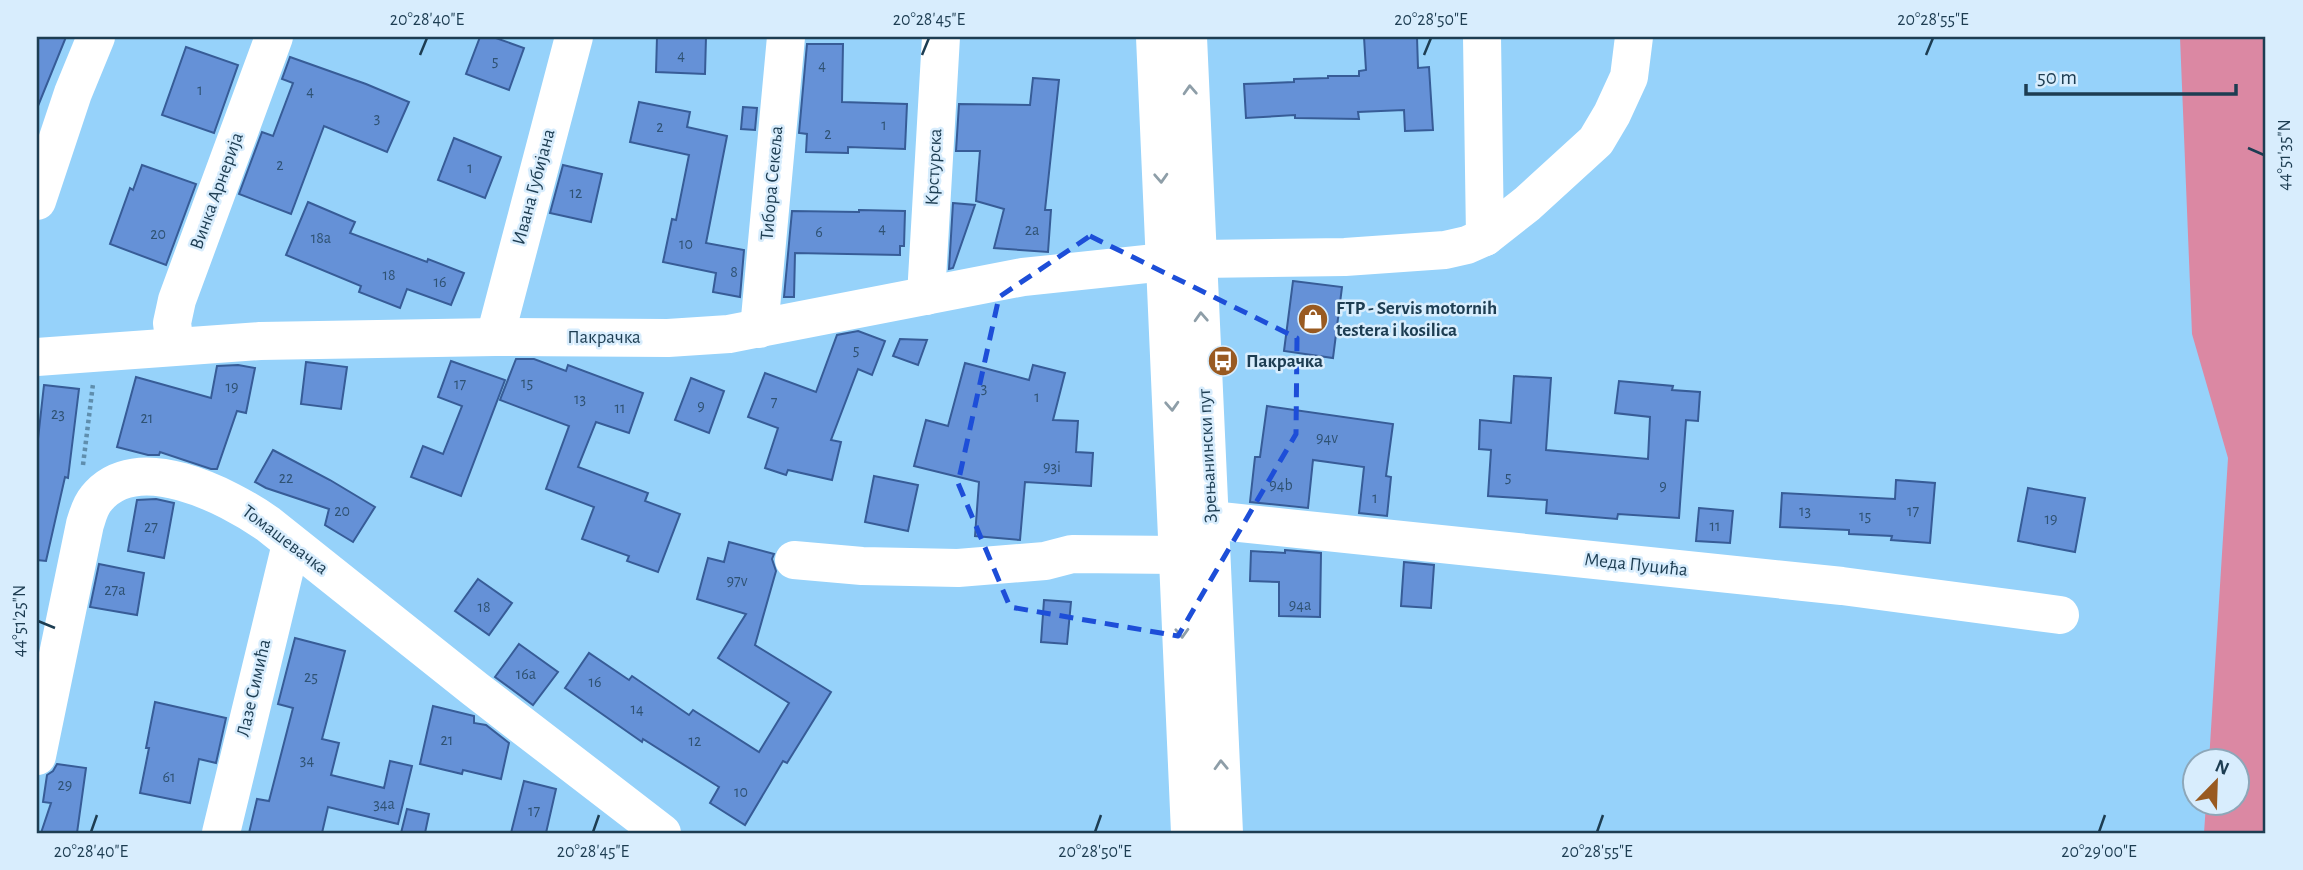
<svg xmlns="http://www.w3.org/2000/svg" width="2303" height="870" font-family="'Alegreya Sans',sans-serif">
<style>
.green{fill:#db88a3}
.building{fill:#6591d7;stroke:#375c97;stroke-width:2}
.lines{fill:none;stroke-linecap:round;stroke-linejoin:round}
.path{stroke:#5f8ead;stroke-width:4.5;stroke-dasharray:3.5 3.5;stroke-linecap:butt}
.minor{stroke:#fff;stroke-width:38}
.major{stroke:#fff;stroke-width:38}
.oneway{stroke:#8e9ea8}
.marked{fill:none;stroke:#1d4ed8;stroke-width:5;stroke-dasharray:14 9;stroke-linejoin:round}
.ticks{fill:none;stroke:#1d3d52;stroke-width:2.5}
.labels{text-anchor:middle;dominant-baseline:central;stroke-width:5;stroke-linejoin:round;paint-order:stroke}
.number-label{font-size:16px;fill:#2f5273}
.street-label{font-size:19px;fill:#1d3d52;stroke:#d8edfd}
.poi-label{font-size:19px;font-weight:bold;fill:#1d3d52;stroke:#d8edfd;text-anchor:start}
.neatline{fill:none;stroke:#1d3d52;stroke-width:2.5}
.ticks-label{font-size:18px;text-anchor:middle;fill:#1d3d52}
</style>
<rect width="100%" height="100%" fill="#96d2fa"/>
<polygon class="green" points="2180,37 2266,37 2266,833 2204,833 2206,804 2236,804 2236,762 2209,761 2228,458 2192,334"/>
<g class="building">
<polygon points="37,37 66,37 38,106 37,106"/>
<polygon points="480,37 493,37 524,48 509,90 466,74"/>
<polygon points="657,37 706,37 705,74 656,72"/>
<polygon points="1364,37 1417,37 1418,68 1429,67 1433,130 1405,131 1404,110 1358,112 1359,119 1295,118 1295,115 1246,118 1244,84 1294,82 1294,79 1328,78 1328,76 1359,76 1359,71 1366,70"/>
<polygon points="807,44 843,44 842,102 907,104 905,149 848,147 848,153 806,152 807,134 799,133"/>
<polygon points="186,47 238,65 214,133 162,115"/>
<polygon points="290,57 366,84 409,102 387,152 324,126 291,214 239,194 262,132 273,136 293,83 282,79"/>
<polygon points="1033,78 1059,80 1045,210 1051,210 1048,252 994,248 1004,209 976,201 980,151 956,151 959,104 1030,105"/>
<polygon points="639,102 690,112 687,127 727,136 706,243 744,250 740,297 713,292 716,273 663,262 672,219 676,220 689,155 630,142"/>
<polygon points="743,107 757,108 755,130 741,129"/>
<polygon points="454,138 501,157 485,198 438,180"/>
<polygon points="142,165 196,184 166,265 110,244 130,188 133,190"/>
<polygon points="563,165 602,174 591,222 550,213"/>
<polygon points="308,202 355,222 350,233 427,262 428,259 464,273 451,305 407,289 400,308 359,292 361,286 286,255"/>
<polygon points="953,203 975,205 953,268 949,269"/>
<polygon points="859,210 905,211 904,246 900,246 900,255 795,253 794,297 784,297 792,211 859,212"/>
<polygon points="1293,281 1342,287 1333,358 1284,351"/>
<polygon points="858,331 885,341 872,375 858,369 831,440 841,442 832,480 788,470 786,475 765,468 778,428 748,417 765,373 816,392 837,335"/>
<polygon points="900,339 927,340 918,365 893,356"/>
<polygon points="516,359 534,359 566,371 568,365 643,393 629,433 596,422 578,467 648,493 645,501 680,514 658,572 627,561 629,556 582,539 594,507 546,489 569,426 500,400"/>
<polygon points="451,361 505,380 461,496 411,477 423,446 443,454 462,406 438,397"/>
<polygon points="306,362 347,367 341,409 301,404"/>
<polygon points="965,363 1029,380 1033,365 1065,373 1053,420 1078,421 1076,452 1093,453 1091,486 1025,482 1020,540 975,536 979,482 914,466 926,420 948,426"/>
<polygon points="238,365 255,368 246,413 237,411 217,469 211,469 160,452 159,455 148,455 117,447 136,377 211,398 217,366"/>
<polygon points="1514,376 1551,378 1546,450 1648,459 1650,417 1615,413 1619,381 1673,386 1672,390 1700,392 1698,421 1686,420 1679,518 1618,514 1617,519 1546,513 1547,500 1488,496 1491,450 1479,449 1480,420 1511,423"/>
<polygon points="691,378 724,391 709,433 675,420"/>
<polygon points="44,385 79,389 68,478 65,477 46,561 37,560 37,448"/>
<polygon points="1267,406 1393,424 1386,476 1391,477 1387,516 1359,513 1364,467 1313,460 1308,508 1250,502 1255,457 1260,457"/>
<polygon points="273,450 330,480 375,507 353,542 325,525 329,509 266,488 255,482"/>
<polygon points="874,476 918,485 908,531 865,522"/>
<polygon points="1896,480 1935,483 1930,543 1891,540 1892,536 1849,534 1849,530 1780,527 1782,493 1895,499"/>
<polygon points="2028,488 2085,498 2075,552 2018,541"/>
<polygon points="156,499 174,503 164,558 128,551 137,500"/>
<polygon points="1699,508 1733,511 1730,543 1696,541"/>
<polygon points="729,542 774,554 772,559 776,571 755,645 831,692 787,763 783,761 745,825 710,803 719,787 643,739 642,742 565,688 589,653 629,680 632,676 689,715 693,710 759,752 789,703 718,658 746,614 697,599 708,558 724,562"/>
<polygon points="1285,550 1321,553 1320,617 1279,616 1279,582 1250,581 1251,551 1285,553"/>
<polygon points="1404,562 1434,565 1431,608 1401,606"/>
<polygon points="99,564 144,573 137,615 90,607"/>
<polygon points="478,579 512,603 489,635 455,611"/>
<polygon points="1044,600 1071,602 1067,644 1041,642"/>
<polygon points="295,638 345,651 322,739 339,743 331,775 384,788 390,761 412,766 398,824 328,807 322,833 249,833 257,799 269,801 293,708 278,704"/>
<polygon points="519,644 558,672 533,705 495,677"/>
<polygon points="155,702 226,718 216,763 199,759 190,803 140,793 149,748 146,748"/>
<polygon points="433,706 474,716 474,723 486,725 509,743 501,779 463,770 462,774 420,764"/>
<polygon points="57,764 86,768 77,833 41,833 51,803 43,802 47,775 53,771"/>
<polygon points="524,781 556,789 546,833 511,833"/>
<polygon points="407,809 429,814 425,833 401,833"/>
</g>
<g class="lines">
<polyline class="path" points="83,465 93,384"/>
<g class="minor">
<polyline points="1482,37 1485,237"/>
<polyline points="37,201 73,93 96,37"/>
<polyline points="1199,259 1345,257 1445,250 1467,245 1485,237 1527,204 1596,141 1612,114 1629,77 1634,37"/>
<polyline points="926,296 941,37"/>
<polyline points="759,329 786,37"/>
<polyline points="495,337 574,37"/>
<polyline points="175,346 172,323 177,300 274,37"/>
<polyline points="37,357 260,341 495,337 668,338 729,334 1023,277 1165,262"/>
<polyline points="1211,520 1842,586 2060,615"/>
<polyline points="794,560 862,566 958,568 1045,561 1072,554 1179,555"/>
<path d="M37,756L85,524C88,515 90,506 96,499C136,448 228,496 268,524L475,689L662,833"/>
<polyline points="221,833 291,544"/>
</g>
<g class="major">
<polyline points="1155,37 1190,833"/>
<polyline points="1188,37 1224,833"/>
</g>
</g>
<defs><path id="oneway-chevron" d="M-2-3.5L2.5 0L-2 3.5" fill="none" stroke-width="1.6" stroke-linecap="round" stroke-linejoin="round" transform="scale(1.75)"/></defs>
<g class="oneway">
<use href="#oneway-chevron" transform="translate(1190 90) rotate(-93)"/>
<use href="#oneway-chevron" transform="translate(1161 178) rotate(87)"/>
<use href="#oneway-chevron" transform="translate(1201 317) rotate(-93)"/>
<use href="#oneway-chevron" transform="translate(1172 406) rotate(87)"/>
<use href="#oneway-chevron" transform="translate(1182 633) rotate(88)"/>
<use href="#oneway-chevron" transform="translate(1221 765) rotate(-92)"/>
</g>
<path class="marked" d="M1090,236L1297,338L1296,434L1178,636L1010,607L958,483L999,297Z"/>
<path class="ticks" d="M420,55L427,38M922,55L929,38M1424,55L1431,38M1926,55L1933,38M2248,148L2264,155M38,621L55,628M91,832L97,815M593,832L599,815M1095,832L1101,815M1597,832L1603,815M2099,832L2105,815"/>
<defs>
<g id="shop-disc" transform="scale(1.575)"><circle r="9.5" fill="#995a21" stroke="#d8edfd"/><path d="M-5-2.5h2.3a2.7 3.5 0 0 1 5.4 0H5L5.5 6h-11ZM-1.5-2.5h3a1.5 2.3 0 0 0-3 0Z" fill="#fff"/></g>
<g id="bus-disc" transform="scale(1.575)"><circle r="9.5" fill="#995a21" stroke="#d8edfd"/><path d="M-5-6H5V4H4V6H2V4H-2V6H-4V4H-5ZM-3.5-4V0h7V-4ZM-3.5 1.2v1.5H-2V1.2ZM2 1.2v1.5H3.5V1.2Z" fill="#fff"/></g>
</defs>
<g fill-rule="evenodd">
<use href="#shop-disc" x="1313" y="319"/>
<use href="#bus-disc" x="1223" y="361"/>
</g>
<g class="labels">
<g class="number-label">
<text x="681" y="55">4</text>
<text x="495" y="61">5</text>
<text x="822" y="65">4</text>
<text x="200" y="90">1</text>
<text x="310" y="91">4</text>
<text x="377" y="118">3</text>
<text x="884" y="125">1</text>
<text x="660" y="127">2</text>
<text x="828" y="134">2</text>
<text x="280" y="165">2</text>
<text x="470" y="168">1</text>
<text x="576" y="193">12</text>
<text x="882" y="228">4</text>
<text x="1032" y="230">2a</text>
<text x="819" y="232">6</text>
<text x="158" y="234">20</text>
<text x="321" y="238">18a</text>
<text x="686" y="244">10</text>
<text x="734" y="272">8</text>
<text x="389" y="275">18</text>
<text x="440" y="282">16</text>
<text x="856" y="350">5</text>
<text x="527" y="383">15</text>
<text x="460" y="384">17</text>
<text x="232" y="387">19</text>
<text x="984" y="388">3</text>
<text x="1037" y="397">1</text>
<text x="580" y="399">13</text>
<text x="774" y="402">7</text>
<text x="701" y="406">9</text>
<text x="620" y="408">11</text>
<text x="58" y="414">23</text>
<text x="147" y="418">21</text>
<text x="1327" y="438">94v</text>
<text x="1052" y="467">93i</text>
<text x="1508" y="477">5</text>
<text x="286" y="478">22</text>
<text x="1281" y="485">94b</text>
<text x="1663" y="486">9</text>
<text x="1375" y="498">1</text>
<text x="342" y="511">20</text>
<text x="1805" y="511">13</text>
<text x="1913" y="511">17</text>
<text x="1865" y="516">15</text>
<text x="2051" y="519">19</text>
<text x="1715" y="526">11</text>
<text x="151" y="527">27</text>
<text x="737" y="581">97v</text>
<text x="115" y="590">27a</text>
<text x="1300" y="605">94a</text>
<text x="484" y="607">18</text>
<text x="526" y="674">16a</text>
<text x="311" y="677">25</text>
<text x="595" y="682">16</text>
<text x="637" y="709">14</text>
<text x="447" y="740">21</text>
<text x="695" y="741">12</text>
<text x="307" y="760">34</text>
<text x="169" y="777">61</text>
<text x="65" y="785">29</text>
<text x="741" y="792">10</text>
<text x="384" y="804">34a</text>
<text x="534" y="811">17</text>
</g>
<g class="street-label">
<text transform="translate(934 167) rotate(-87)">Крстурска</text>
<text transform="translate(772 183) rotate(-85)">Тибора Секеља</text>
<text transform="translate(534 187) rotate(-75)">Ивана Губијана</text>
<text transform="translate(217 191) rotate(-70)">Винка Арнерија</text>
<text x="604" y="337">Пакрачка</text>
<text transform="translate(1208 456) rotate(-93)">Зрењанински пут</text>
<text transform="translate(285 540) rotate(37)">Томашевачка</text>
<text transform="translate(1636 565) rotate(6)">Меда Пуцића</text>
<text transform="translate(254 688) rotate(-77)">Лазе Симића</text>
</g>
<g class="poi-label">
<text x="1336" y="308">FTP - Servis motornih<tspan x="1336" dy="22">testera i kosilica</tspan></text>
<text x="1246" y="361">Пакрачка</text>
</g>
</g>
<rect width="2303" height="870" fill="none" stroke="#d8edfd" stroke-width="77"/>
<g transform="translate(2216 782) rotate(23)"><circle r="33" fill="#d8edfd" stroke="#8da7b9" stroke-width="2"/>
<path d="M0-5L12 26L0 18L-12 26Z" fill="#995a21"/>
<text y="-10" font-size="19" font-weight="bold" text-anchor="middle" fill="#1d3d52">N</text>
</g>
<path d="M2026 84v10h210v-10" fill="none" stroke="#1d3d52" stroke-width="3.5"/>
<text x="2037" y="84" font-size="21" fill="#1d3d52" stroke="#d8edfd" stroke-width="5" paint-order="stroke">50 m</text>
<rect x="38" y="38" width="2226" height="794" class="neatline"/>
<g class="ticks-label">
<text x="427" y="25">20°28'40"E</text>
<text x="929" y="25">20°28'45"E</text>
<text x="1431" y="25">20°28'50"E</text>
<text x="1933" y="25">20°28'55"E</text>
<text transform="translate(2284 155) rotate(-90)" y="6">44°51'35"N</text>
<text transform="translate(19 621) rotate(-90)" y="6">44°51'25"N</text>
<text x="91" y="857">20°28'40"E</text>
<text x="593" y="857">20°28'45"E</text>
<text x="1095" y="857">20°28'50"E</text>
<text x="1597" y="857">20°28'55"E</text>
<text x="2099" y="857">20°29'00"E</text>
</g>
</svg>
